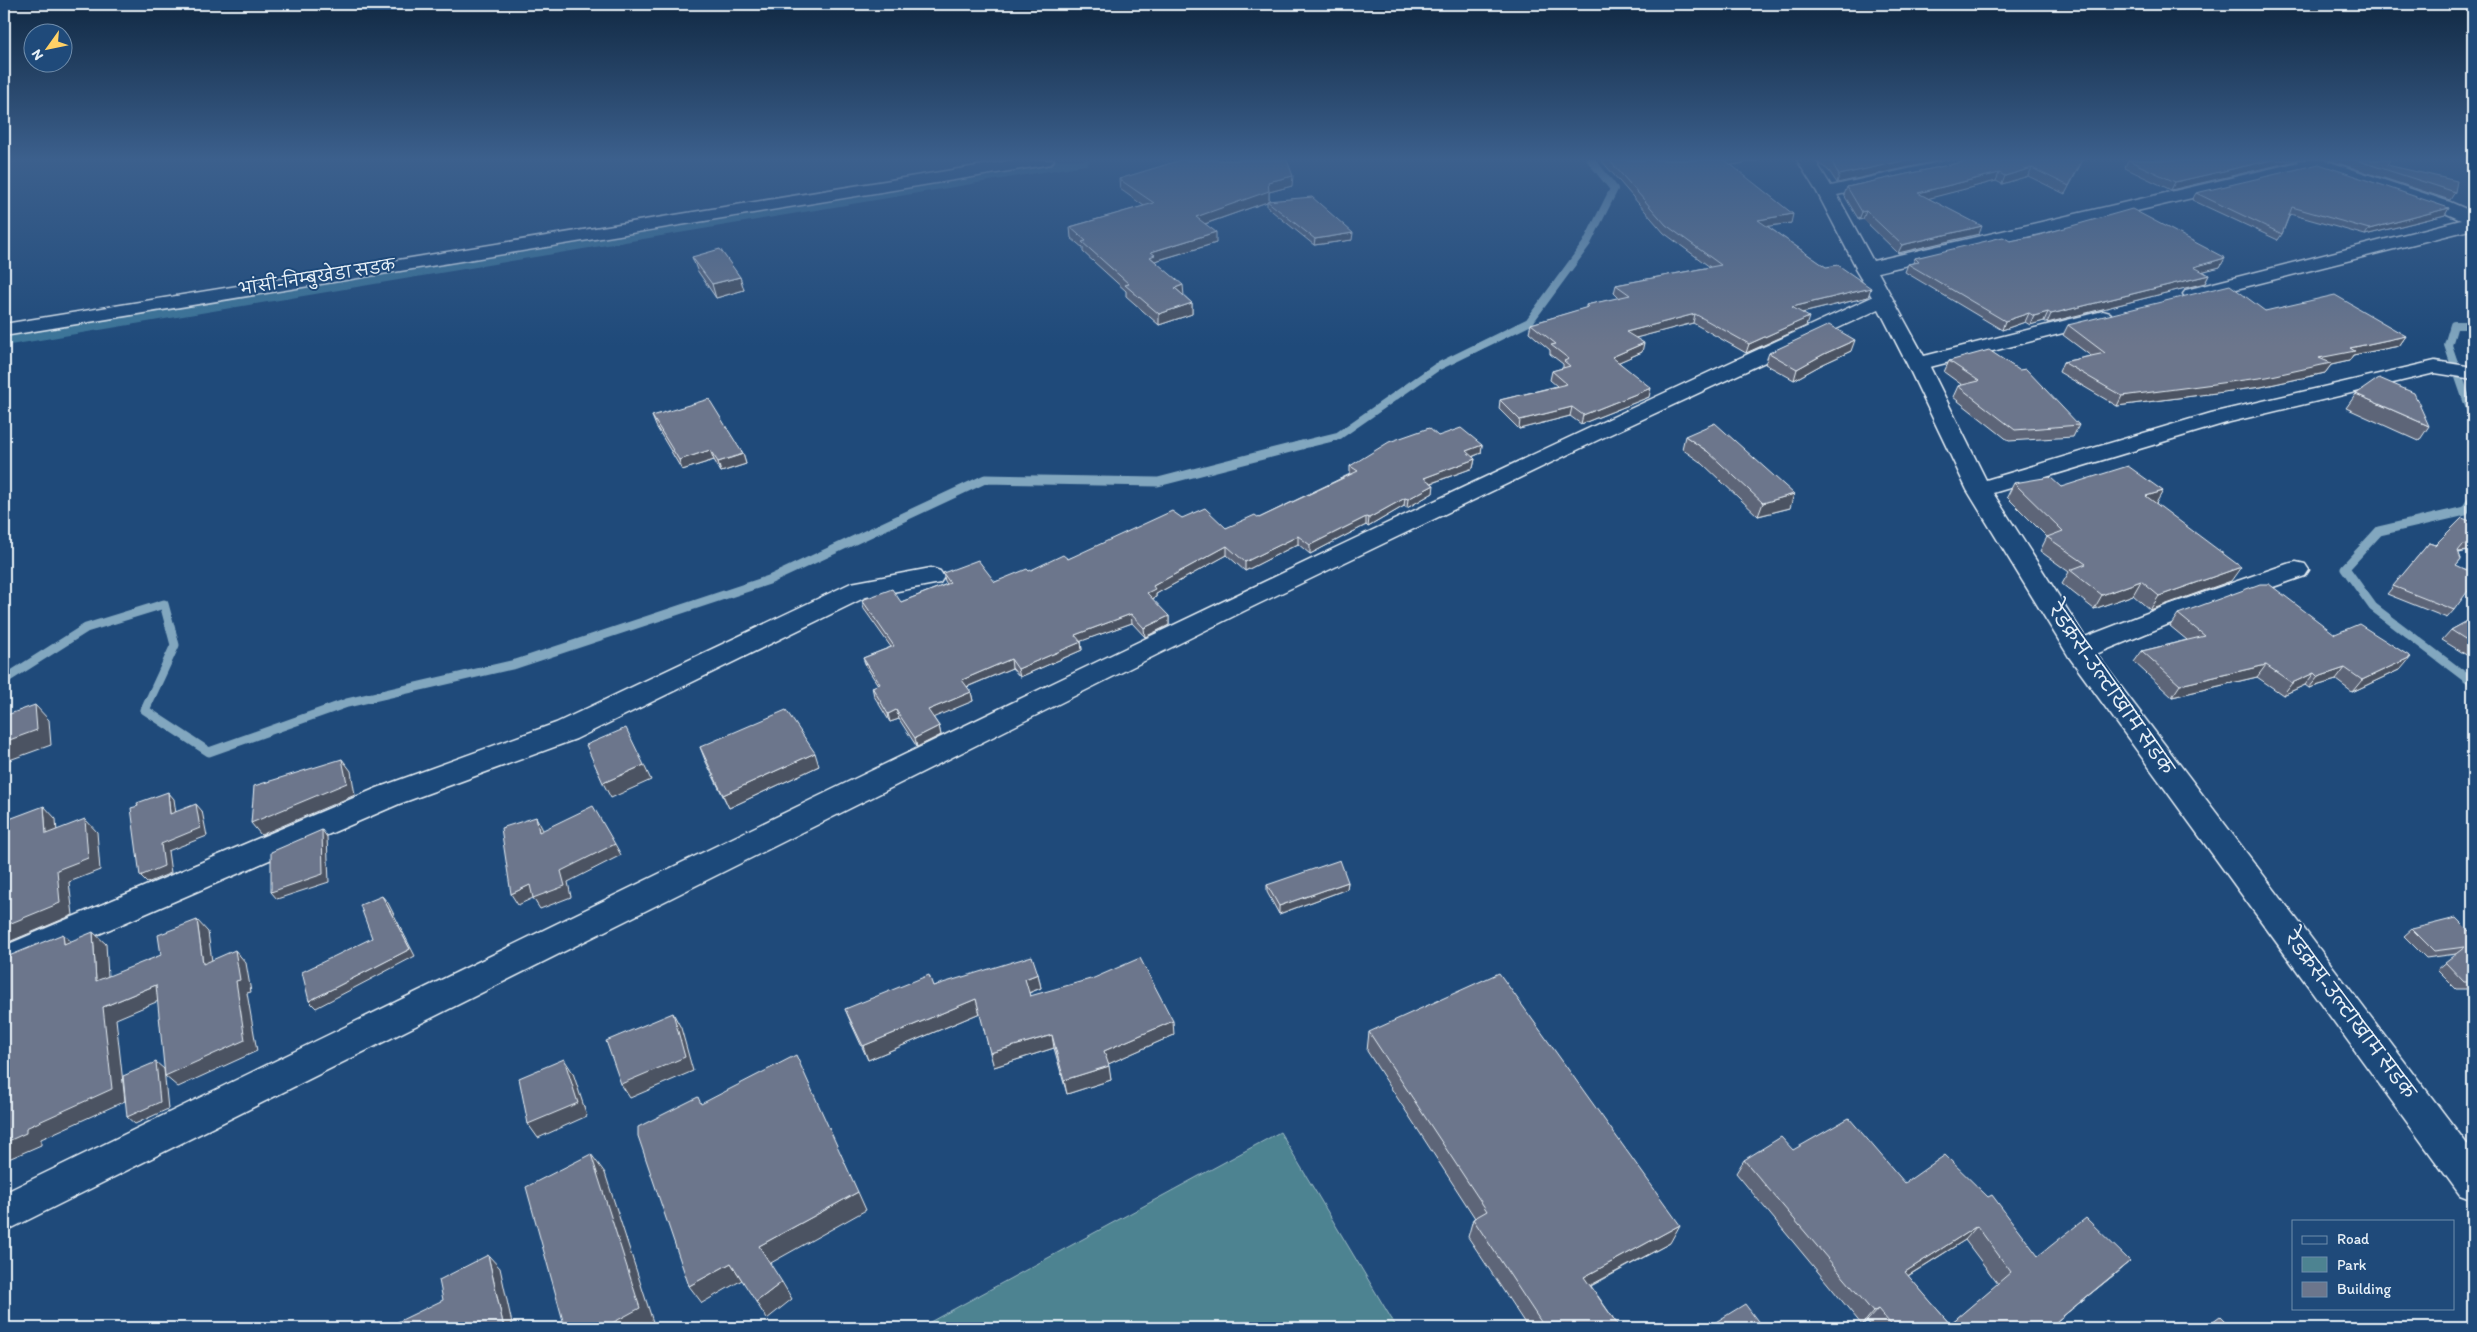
<svg xmlns="http://www.w3.org/2000/svg" width="2477" height="1332" font-family="Itim,'Playpen Sans Deva',sans-serif">
<style>
.green{fill:#4d8391;stroke:#9abac4}
.lines{fill:none;stroke-linecap:round;stroke-linejoin:round}
.stream-far1{stroke:#82a7bf;stroke-width:8}
.stream{stroke:#82a7bf;stroke-width:9}
.canal{fill:#3e7699;fill-rule:evenodd}
.minor-casing{stroke:#e8f1f8;stroke-width:3}
.minor{fill:#1f4a7a;fill-rule:evenodd}
.wall{fill:#5d6578;stroke:#e8f1f8;fill-rule:evenodd}
.shaded-wall{fill:#4c5362;stroke:#e8f1f8}
.building{fill:#6c768c;stroke:#e8f1f8;fill-rule:evenodd}
.labels{text-anchor:middle;dominant-baseline:central;stroke-width:4;stroke-linejoin:round;paint-order:stroke}
.far-street-label{font-size:16px;fill:#e8f1f8;stroke:#1f4a7a}
.street-label{font-size:19px;fill:#e8f1f8;stroke:#1f4a7a}
</style>
<rect width="100%" height="100%" fill="#1f4a7a"/>
<filter id="ink" filterUnits="userSpaceOnUse"><feTurbulence type="fractalNoise" baseFrequency=".02" numOctaves="2"/><feDisplacementMap in="SourceGraphic" scale="10" xChannelSelector="R" yChannelSelector="G"/><feConvolveMatrix kernelMatrix="1 2 1 2 8 2 1 2 1" color-interpolation-filters="sRGB"/></filter>
<g filter="url(#ink)">
<polygon class="green" points="1280,1132 1397,1328 919,1328"/>
<g class="lines">
<g class="stream-far1">
<polyline points="2473,325 2454,325 2448,345 2473,418"/>
<polyline points="1297,446 1338,436 1437,367 1529,322 1587,243 1614,189 1591,160"/>
</g>
<g class="stream">
<polyline points="2473,498 2465,511 2379,531 2345,568 2373,607 2473,683"/>
<polyline points="4,680 86,628 164,604 175,645 145,710 209,752 347,703 516,664 769,580 985,479 1158,482 1302,445"/>
</g>
<polygon class="canal" points="1041,160 1090,160 1087,165 1079,166 4,346 4,330"/>
<g class="minor-casing">
<g id="minor">
<polygon points="1014,160 1054,160 1051,164 1045,165 4,336 4,324"/>
<path d="M1797,160H1815L1831,186L1949,160H1981L1978,164L1972,165L1837,195L1873,261L2299,162L2297,160H2324L2450,202L2473,212V229L2193,300L2186,298L2183,294L2186,290L2461,220L2438,210L2315,169L1878,272L1924,356L2103,311L2110,313L2113,317L2110,321L1930,367L1986,480L2211,413L2435,361L2473,367V379L2435,373L2226,423L1993,493L2085,637L2168,605L2287,564L2296,562L2305,564L2309,570L2305,576L2186,617L2096,654L2473,1152V1200L2460,1195L2069,657L1967,490L1907,364L1879,309L1598,440L1252,607L4,1232V1193C625,891 1244,585 1872,297L1855,269L1856,267L1817,192Z"/>
<polygon points="2466,552 2473,554 2473,571 2457,566 2453,560 2457,554"/>
<polygon points="931,568 940,571 944,577 940,583 866,597 576,739 399,804 4,975 4,946 377,788 556,723 851,583"/>
</g>
</g>
<use href="#minor" class="minor"/>
</g>
<g class="wall">
<polygon points="1601,160 1761,160 1731,165 1791,223 1767,226 1868,297 1802,313 1806,326 1746,353 1693,323 1635,338 1642,352 1619,362 1649,397 1581,424 1570,416 1519,429 1499,409 1500,400 1557,386 1550,380 1552,371 1563,368 1563,364 1550,354 1550,350 1529,332 1531,324 1586,308 1586,305 1619,298 1614,293 1616,285 1710,267 1664,233"/>
<polygon points="1815,160 1941,160 1837,183 1829,171"/>
<polygon points="1972,160 2083,160 2065,194 2028,176 2002,184 1996,181 1928,198 1979,234 1898,253 1863,219 1859,220 1844,195 1847,187"/>
<polygon points="2128,160 2295,161 2171,190 2125,168"/>
<polygon points="2329,160 2389,160 2387,165 2455,192 2450,200"/>
<polygon points="1119,179 1292,186 1269,192 1269,201 1352,240 1314,245 1267,207 1267,202 1205,224 1216,243 1155,261 1184,296 1192,303 1192,314 1159,325 1126,296 1126,291 1083,252 1083,248 1071,238 1070,227 1144,206 1120,189"/>
<polygon points="2196,193 2449,208 2445,215 2365,235 2290,214 2282,234 2278,240 2192,200"/>
<polygon points="2010,241 2225,258 2220,267 2203,271 2209,275 2205,283 2047,323 2044,321 2030,325 2025,322 2002,330 1905,272 1908,264 1913,263 1915,258"/>
<polygon points="692,257 740,277 744,290 716,298 697,270"/>
<polygon points="2265,311 2406,336 2399,346 2353,355 2349,361 2331,365 2325,373 2261,387 2117,406 2059,372 2063,362 2091,356 2063,335 2068,325"/>
<polygon points="1851,351 1821,365 1794,380 1765,364 1769,353"/>
<polygon points="1949,361 2079,425 2073,437 2009,441 1953,397 1958,386 1962,385 1944,372"/>
<polygon points="2356,394 2429,426 2419,441 2346,408"/>
<polygon points="652,416 743,454 746,464 721,472 714,460 682,470 656,426"/>
<polygon points="1438,436 1482,445 1481,453 1472,457 1475,459 1473,468 1432,483 1433,493 1407,508 1404,506 1368,527 1366,525 1310,554 1298,544 1245,571 1227,555 1156,594 1156,597 1152,599 1169,616 1169,625 1145,637 1132,623 1081,641 1082,650 1020,677 1012,668 967,687 971,692 973,701 933,717 939,726 941,735 917,747 899,719 890,722 874,696 872,687 878,685 866,666 863,658 891,647 864,609 862,600 901,602 947,584 945,581 943,573 995,582 1068,559 1182,518 1226,528 1259,518 1350,474 1350,466"/>
<polygon points="1685,436 1790,508 1758,516 1703,464 1682,449"/>
<polygon points="2014,483 2061,487 2156,503 2231,581 2150,610 2133,595 2094,609 2062,584 2069,572 2040,551 2047,537 2007,497"/>
<polygon points="2473,522 2473,548 2470,551 2458,552 2461,559 2456,565 2454,610 2447,618 2387,594 2429,543 2435,545"/>
<polygon points="2178,614 2335,634 2401,669 2352,692 2336,680 2309,688 2305,685 2283,695 2257,677 2172,697 2134,662 2142,651 2187,640 2170,626"/>
<polygon points="2473,618 2473,659 2442,640 2451,630"/>
<polygon points="700,747 819,766 729,808 705,760"/>
<polygon points="1348,882 1347,889 1279,914 1267,892 1267,885"/>
<polygon points="2412,929 2473,935 2473,983 2467,989 2456,989 2437,970 2456,954 2426,958 2404,936"/>
<polygon points="1038,974 1041,988 1029,993 1030,996 1174,1035 1108,1064 1111,1080 1067,1094 1054,1048 994,1067 980,1013 868,1060 851,1023 845,1009 933,986"/>
<polygon points="1369,1032 1670,1243 1591,1286 1620,1328 1528,1328 1468,1237 1473,1219 1475,1218 1367,1051"/>
<path d="M1793,1150L1905,1183L2038,1256L2115,1274L2051,1326L2053,1328H1873L1867,1321L1862,1325L1736,1173L1744,1160ZM1965,1240L1998,1284L1950,1324L1908,1276Z"/>
</g>
<g class="shaded-wall">
<polygon points="1723,160 1761,160 1721,167"/>
<polygon points="1907,160 1941,160 1837,183 1839,175"/>
<polygon points="2272,160 2296,160 2295,161 2171,190 2175,182"/>
<polygon points="2032,168 2028,176 2002,184 2005,176"/>
<polygon points="1999,173 1996,181 1915,202 1918,193"/>
<polygon points="1293,176 1292,186 1269,192 1269,201 1267,201 1267,202 1196,227 1196,217 1268,182"/>
<polygon points="2449,208 2445,215 2365,235 2369,229"/>
<polygon points="1866,211 1863,219 1859,220 1862,212"/>
<polygon points="1793,214 1791,223 1756,228 1758,220"/>
<polygon points="1982,226 1979,234 1898,253 1902,245"/>
<polygon points="1216,232 1216,243 1155,261 1150,257 1151,252"/>
<polygon points="1353,233 1352,240 1314,245 1315,239"/>
<polygon points="2225,258 2220,267 2189,275 2194,267"/>
<polygon points="2209,275 2205,283 2047,323 2051,314"/>
<polygon points="740,277 744,290 716,298 712,284"/>
<polygon points="1183,285 1184,296 1175,288"/>
<polygon points="1871,288 1868,297 1789,316 1792,307"/>
<polygon points="1192,303 1192,314 1159,325 1159,314"/>
<polygon points="2048,312 2044,321 2030,325 2034,316"/>
<polygon points="2029,313 2025,322 2002,330 2005,321"/>
<polygon points="1695,314 1693,323 1624,341 1626,332"/>
<polygon points="1809,317 1806,326 1746,353 1749,344"/>
<polygon points="2406,336 2399,346 2353,355 2349,361 2331,365 2325,373 2261,387 2117,406 2122,396 2319,358 2350,348"/>
<polygon points="1855,340 1851,351 1821,365 1794,380 1797,369 1824,354"/>
<polygon points="1644,343 1642,352 1610,366 1612,357"/>
<polygon points="1651,388 1649,397 1581,424 1583,415"/>
<polygon points="1572,407 1570,416 1519,429 1520,420"/>
<polygon points="1482,445 1481,453 1464,460 1466,451"/>
<polygon points="710,450 714,460 682,470 679,460"/>
<polygon points="743,454 746,464 721,472 718,462"/>
<polygon points="1475,459 1473,468 1423,486 1424,478"/>
<polygon points="1434,485 1433,493 1407,508 1408,499"/>
<polygon points="2163,491 2155,505 2146,496"/>
<polygon points="1794,494 1790,508 1758,516 1763,503"/>
<polygon points="1405,498 1404,506 1368,527 1369,518"/>
<polygon points="1366,517 1366,525 1310,554 1310,545"/>
<polygon points="1298,536 1298,544 1245,571 1245,562"/>
<polygon points="1227,546 1227,555 1156,594 1156,597 1147,601 1147,593 1153,586"/>
<polygon points="2241,567 2231,581 2150,610 2159,596"/>
<polygon points="2141,581 2133,595 2094,609 2102,595"/>
<polygon points="1131,614 1132,623 1076,643 1075,635"/>
<polygon points="1169,616 1169,625 1145,637 1144,628"/>
<polygon points="1081,642 1082,650 1020,677 1018,669"/>
<polygon points="2411,657 2401,669 2352,692 2362,680"/>
<polygon points="1011,659 1012,668 964,688 962,680"/>
<polygon points="2266,665 2257,677 2172,697 2180,685"/>
<polygon points="2345,668 2336,680 2309,688 2318,677"/>
<polygon points="2314,673 2305,685 2283,695 2292,683"/>
<polygon points="971,692 973,701 930,719 928,710"/>
<polygon points="35,705 49,720 51,745 4,762 4,742"/>
<polygon points="896,710 899,719 890,722 888,714"/>
<polygon points="939,726 941,735 917,747 915,738"/>
<polygon points="815,753 819,766 729,808 723,795"/>
<polygon points="342,759 351,771 355,795 261,835 251,823"/>
<polygon points="644,765 651,780 611,798 603,783"/>
<polygon points="168,792 174,799 177,821 170,814"/>
<polygon points="196,804 202,811 207,836 168,851 171,873 147,883 140,876 161,844"/>
<polygon points="44,806 56,819 58,847 46,834"/>
<polygon points="536,817 542,828 545,843 539,832"/>
<polygon points="85,819 97,832 100,870 69,882 73,915 4,944 4,926 57,870"/>
<polygon points="322,830 327,837 329,882 277,899 271,892"/>
<polygon points="615,844 621,855 568,882 571,897 540,909 533,898 518,905 511,894"/>
<polygon points="1348,882 1347,889 1279,914 1279,906"/>
<polygon points="382,896 388,903 415,956 316,1008 309,1001 410,949"/>
<polygon points="197,920 208,932 214,976 203,964"/>
<polygon points="93,932 106,944 109,993 96,981"/>
<polygon points="63,934 76,946 64,944"/>
<polygon points="235,950 246,963 251,992 247,993 257,1051 178,1087 165,1076 236,981"/>
<polygon points="1038,974 1041,988 1028,993 1025,979"/>
<polygon points="156,985 168,997 116,1019 125,1101 41,1139 41,1145 4,1161 4,1143 26,1128 103,1007"/>
<polygon points="976,999 980,1013 868,1060 863,1046"/>
<polygon points="673,1013 681,1028 693,1071 630,1098 621,1084"/>
<polygon points="1173,1021 1174,1035 1106,1065 1104,1051"/>
<polygon points="1052,1035 1054,1048 994,1067 990,1053"/>
<polygon points="564,1059 573,1073 587,1116 538,1138 528,1124"/>
<polygon points="156,1062 164,1069 168,1109 135,1124 127,1117"/>
<polygon points="1109,1066 1111,1080 1067,1094 1064,1080"/>
<polygon points="591,1154 605,1173 654,1325 648,1328 603,1328"/>
<polygon points="858,1192 866,1210 769,1264 759,1246"/>
<polygon points="1680,1225 1670,1243 1576,1293 1584,1277"/>
<polygon points="1977,1226 1965,1240 1893,1285 1905,1272"/>
<polygon points="488,1255 500,1268 513,1328 504,1328"/>
<polygon points="2130,1261 2115,1274 2048,1328"/>
<polygon points="731,1263 742,1280 702,1303 689,1286"/>
<polygon points="782,1282 792,1299 767,1319 756,1302"/>
<polygon points="1878,1309 1867,1321 1862,1325 1873,1312"/>
</g>
<g class="building">
<polygon points="1181,160 1287,160 1293,176 1268,182 1269,191 1196,217 1216,232 1151,252 1155,255 1150,257 1183,285 1175,288 1192,303 1159,314 1125,285 1129,284 1082,242 1086,241 1070,227 1154,203 1119,179"/>
<polygon points="1609,160 1725,160 1793,214 1758,220 1826,267 1838,265 1871,288 1792,307 1809,317 1749,344 1695,314 1626,332 1644,343 1612,357 1651,388 1583,415 1572,407 1520,420 1500,400 1567,384 1552,371 1570,366 1564,361 1569,359 1551,345 1556,344 1531,324 1588,307 1586,305 1630,295 1616,285 1721,265 1666,225"/>
<polygon points="1828,160 1907,160 1839,175 1832,162"/>
<polygon points="1972,160 2082,160 2069,186 2032,168 2005,176 1999,173 1918,193 1982,226 1902,245 1866,211 1862,212 1847,187"/>
<polygon points="2128,160 2272,160 2175,182"/>
<polygon points="2356,160 2390,160 2387,165 2457,181 2455,192"/>
<polygon points="2319,164 2449,208 2369,229 2292,207 2282,234 2196,193"/>
<polygon points="1312,197 1353,233 1315,239 1267,201"/>
<polygon points="2132,209 2225,258 2194,267 2209,275 2051,314 2048,312 2034,316 2029,313 2005,321 1908,264 1919,262 1915,258 2003,237 2010,241 2036,236"/>
<polygon points="720,249 740,277 712,284 692,257"/>
<polygon points="2230,285 2265,311 2335,295 2406,336 2350,348 2355,351 2319,358 2331,363 2267,377 2122,396 2063,362 2105,353 2068,325"/>
<polygon points="1829,325 1855,340 1824,354 1797,369 1769,353"/>
<polygon points="1989,350 2019,370 2026,369 2079,425 2015,430 1958,386 1979,381 1949,361"/>
<polygon points="2379,378 2414,393 2429,426 2356,394"/>
<polygon points="709,399 743,454 718,462 710,450 679,460 652,416"/>
<polygon points="1715,423 1794,494 1763,503 1707,451 1685,436"/>
<polygon points="1429,428 1438,436 1461,428 1482,445 1466,451 1475,459 1424,478 1434,485 1408,499 1405,498 1369,518 1366,517 1310,545 1298,536 1245,562 1227,546 1153,586 1155,589 1147,593 1169,616 1144,628 1131,614 1075,635 1081,642 1018,669 1011,659 962,680 971,692 928,710 939,726 915,738 896,710 888,714 872,687 880,684 863,658 894,646 862,600 892,589 901,602 950,583 943,573 978,560 995,582 1027,569 1029,571 1063,555 1068,559 1172,511 1182,518 1205,508 1226,528 1255,515 1259,518 1358,471 1350,466 1389,442"/>
<polygon points="2128,466 2163,491 2146,496 2241,567 2159,596 2141,581 2102,595 2070,570 2086,564 2047,537 2063,531 2014,483 2050,477 2061,487"/>
<polygon points="2462,518 2473,522 2473,544 2463,545 2458,551 2461,559 2456,565 2473,573 2473,584 2454,610 2393,586 2429,543 2435,545"/>
<polygon points="2260,584 2269,584 2335,634 2359,624 2411,657 2362,680 2345,668 2318,677 2314,673 2292,683 2266,665 2180,685 2142,651 2205,636 2178,614"/>
<polygon points="2473,618 2473,644 2451,630"/>
<polygon points="35,705 37,730 4,742 4,716"/>
<polygon points="786,710 815,753 723,795 700,747"/>
<polygon points="626,728 644,765 603,783 586,745"/>
<polygon points="342,759 347,783 251,823 254,786"/>
<polygon points="168,792 170,814 196,804 200,828 161,844 164,866 140,876 131,808 138,806 137,803"/>
<polygon points="44,806 46,834 85,819 88,858 57,870 60,903 4,926 4,821"/>
<polygon points="593,806 615,844 561,871 565,886 533,898 530,885 511,894 501,828 536,817 539,832"/>
<polygon points="322,830 323,874 271,892 271,852"/>
<polygon points="1340,860 1348,882 1279,906 1267,885"/>
<polygon points="382,896 410,949 309,1001 302,972 372,938 360,905"/>
<polygon points="2456,918 2473,935 2473,982 2464,982 2445,962 2465,947 2434,951 2412,929"/>
<polygon points="197,920 203,964 235,950 240,980 236,981 245,1040 165,1076 156,985 103,1007 112,1089 26,1128 26,1133 4,1143 4,958 63,934 64,944 93,932 96,981 161,955 158,935"/>
<polygon points="1032,956 1038,974 1025,979 1030,996 1094,978 1140,958 1173,1021 1104,1051 1109,1066 1064,1080 1052,1035 990,1053 976,999 863,1046 845,1009 929,975 933,986"/>
<polygon points="1499,973 1680,1225 1584,1277 1620,1328 1545,1328 1473,1219 1487,1211 1369,1032"/>
<polygon points="673,1013 685,1057 621,1084 606,1041"/>
<polygon points="796,1055 858,1192 759,1246 782,1282 756,1302 731,1263 689,1286 638,1136 638,1127 698,1097 701,1104"/>
<polygon points="564,1059 578,1103 528,1124 519,1078"/>
<polygon points="156,1062 160,1102 127,1117 123,1076"/>
<path d="M1849,1118L1905,1183L1945,1155L1988,1197L1992,1195L2038,1256L2086,1218L2130,1261L2051,1326L2053,1328H1894L1878,1309L1873,1312L1744,1160L1781,1137L1793,1150ZM1977,1226L2011,1272L1950,1324L1905,1272Z"/>
<polygon points="591,1154 640,1308 603,1328 565,1328 526,1187"/>
<polygon points="488,1255 504,1328 385,1328 443,1300 439,1280"/>
<polygon points="1745,1304 1763,1328 1706,1328"/>
<polygon points="2220,1317 2231,1328 2205,1328"/>
</g>
</g>
<linearGradient id="sky" x2="0" y2="1"><stop stop-color="#112943"/><stop offset="0.46" stop-color="#3c608d"/><stop offset="1" stop-color="#3c608d" stop-opacity="0"/></linearGradient>
<rect width="2477" height="346" fill="url(#sky)"/>
<g class="labels">
<g class="far-street-label">
<text transform="translate(317 277) rotate(-9)">भांसी-निम्बुखेडा सडक</text>
</g>
<g class="street-label">
<text transform="translate(2111 689) rotate(55)">रेडक्रस-उल्टाखाम सडक</text>
<text transform="translate(2350 1015) rotate(53)">रेडक्रस-उल्टाखाम सडक</text>
</g>
</g>
<rect width="2477" height="1332" fill="none" stroke="#1f4a7a" stroke-width="20"/>
<rect x="10" y="10" width="2457" height="1312" fill="none" stroke="#e8f1f8" stroke-width="2" filter="url(#ink)"/>
<rect x="2292" y="1220" width="162" height="90" fill="#1f4a7a" stroke="#6f8dac"/>
<rect x="2302" y="1236" width="25" height="8" fill="#1f4a7a" stroke="#6f8dac"/>
<text x="2337" y="1244" font-size="15" fill="#e8f1f8">Road</text>
<rect x="2302" y="1257" width="25" height="15" fill="#4d8391" stroke="#6f8dac"/>
<text x="2337" y="1270" font-size="15" fill="#e8f1f8">Park</text>
<rect x="2302" y="1282" width="25" height="15" fill="#6c768c" stroke="#6f8dac"/>
<text x="2337" y="1294" font-size="15" fill="#e8f1f8">Building</text>
<g transform="translate(48 48) rotate(237)"><circle r="24" fill="#1f4a7a" stroke="#6f8dac"/>
<path d="M0-4L9 19L0 12L-9 19Z" fill="#ffd166"/>
<text y="-8" font-size="14" font-weight="bold" text-anchor="middle" fill="#e8f1f8">N</text>
</g>
</svg>
